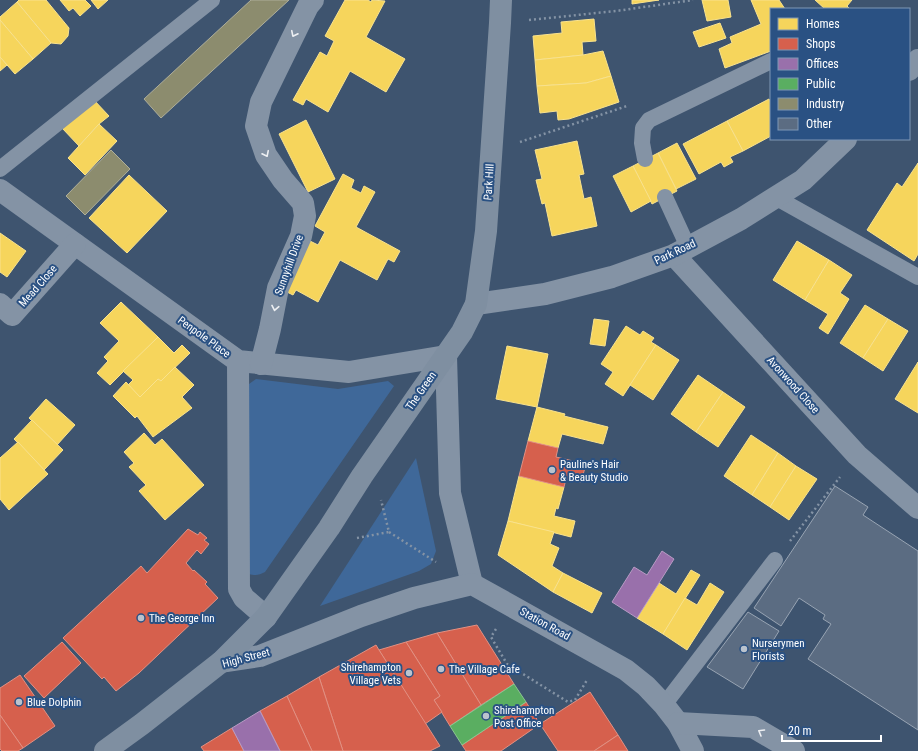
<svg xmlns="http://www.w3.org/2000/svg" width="918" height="751" font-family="'Roboto Condensed',sans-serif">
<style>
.green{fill:#3f6899}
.homes{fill:#f6d55c;stroke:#f9e28d}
.shops{fill:#d6604d;stroke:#e29082}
.offices{fill:#9970ab;stroke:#b89bc4}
.public{fill:#5aae61;stroke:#8cc690}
.industry{fill:#8c8c6e;stroke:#aeae9a}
.building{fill:#5b6c82;stroke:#98a4b3}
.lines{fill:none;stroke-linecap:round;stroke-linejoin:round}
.path{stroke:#8493a5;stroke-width:2.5;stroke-dasharray:2 3;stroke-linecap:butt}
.service{stroke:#8493a5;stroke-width:16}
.minor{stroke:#8493a5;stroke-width:22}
.secondary{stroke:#7f8fa1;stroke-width:22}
.oneway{stroke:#edeff2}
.poi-dot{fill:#bbc3cd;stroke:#2a5183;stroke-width:1.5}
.labels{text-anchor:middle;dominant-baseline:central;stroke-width:4;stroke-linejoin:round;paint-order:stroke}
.street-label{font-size:11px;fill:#fff;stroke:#2a5183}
.poi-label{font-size:11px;fill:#fff;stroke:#2a5183;text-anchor:start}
</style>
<rect width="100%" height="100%" fill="#3e546f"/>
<g class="green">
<path d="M256,379L338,389L388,381L394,386L265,572C259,575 256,576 249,574L247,392L249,384Z"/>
<polygon points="416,458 436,551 431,564 419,571 320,606"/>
</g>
<g class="homes">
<polygon points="19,0 46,0 69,28 68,36 61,44 51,43 17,2"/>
<polygon points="60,0 85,0 91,6 80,16 73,8 69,11"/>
<polygon points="91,0 108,0 98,9"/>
<polygon points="345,0 368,0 371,2 372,0 385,1 366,37 405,59 386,92 350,71 328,112 306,99 303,105 293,100 320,52 327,56 334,41 325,36"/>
<polygon points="632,0 659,0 632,4"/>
<polygon points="702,0 728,0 731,17 707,21"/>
<polygon points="751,0 779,0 785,9 771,9 771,51 725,68 719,49 732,43 730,37 761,24"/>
<polygon points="815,0 852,0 847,6 850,9 825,9"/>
<polygon points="17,2 51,43 33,59 0,20 0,17"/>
<polygon points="594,19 596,41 582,42 583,55 535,60 533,36 562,33 561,22"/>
<polygon points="0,20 33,59 15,74 0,57"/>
<polygon points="720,23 726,38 699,47 693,32"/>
<polygon points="603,51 611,76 586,83 537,86 535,60 583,55"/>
<polygon points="0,57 7,65 0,71"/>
<polygon points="611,76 619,102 569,119 558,120 557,111 540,113 537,86 586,83"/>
<polygon points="93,99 109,116 99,124 79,146 62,128"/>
<polygon points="769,99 771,103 771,136 743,151 727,121"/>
<polygon points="306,120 335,179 308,192 279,134"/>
<polygon points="727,121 743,151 730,157 733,162 724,167 721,162 699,174 683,144"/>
<polygon points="99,124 117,141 85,175 68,158"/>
<polygon points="577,141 584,174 579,175 584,199 591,197 597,226 552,236 545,203 542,204 536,180 542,179 535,150"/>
<polygon points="677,143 696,179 676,189 658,153"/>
<polygon points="658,153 677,191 652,204 633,166"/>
<polygon points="918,163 918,254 914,261 867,230 897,183 902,187"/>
<polygon points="633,166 651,201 631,212 613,176"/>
<polygon points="343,174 354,180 351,188 361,193 364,186 375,192 356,227 400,251 394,262 388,259 377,280 340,260 318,302 296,290 293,295 283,290 310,241 318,245 325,232 315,226"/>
<polygon points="129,175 167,211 127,253 89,218"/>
<polygon points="0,233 26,251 7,277 0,272"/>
<polygon points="797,241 829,260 805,300 773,280"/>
<polygon points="829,260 852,275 840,293 849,299 828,334 819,328 828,314 805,300"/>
<polygon points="121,302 158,337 110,385 97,373 108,361 104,357 119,341 100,323"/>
<polygon points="865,305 888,319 863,358 840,343"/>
<polygon points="594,319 609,321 605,346 590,344"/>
<polygon points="888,319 908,331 883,371 863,358"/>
<polygon points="626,326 640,335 643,331 654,338 651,342 656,345 623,396 605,384 613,372 601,364"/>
<polygon points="158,337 174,353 182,345 190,353 161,381 158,379 140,397 128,385 133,380 123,371"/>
<polygon points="656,345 679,360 653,400 630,385"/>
<polygon points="507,346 548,354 537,407 496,399"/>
<polygon points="918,362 918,413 895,399"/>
<polygon points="175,367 194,385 182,397 192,408 153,437 137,416 135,418 113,396 126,382 140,397 158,379 161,381"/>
<polygon points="698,375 723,392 696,432 671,414"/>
<polygon points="723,392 745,407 718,447 696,432"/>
<polygon points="46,399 75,425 57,445 29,418"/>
<polygon points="537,407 565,414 564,416 608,427 603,444 562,434 558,448 528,441"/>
<polygon points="32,420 63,450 44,470 14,439"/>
<polygon points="144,433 155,445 162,439 204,485 165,520 139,491 146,485 129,467 134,463 124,452"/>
<polygon points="751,435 778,453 752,495 724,476"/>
<polygon points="18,442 48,474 9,510 0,499 0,458"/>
<polygon points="778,453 796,466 770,507 752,495"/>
<polygon points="796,466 817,479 789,520 770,507"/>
<polygon points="519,476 564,487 558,509 556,508 554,516 575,521 571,537 508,521"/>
<polygon points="508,521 554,532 550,544 559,548 552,566 563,573 553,592 498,555"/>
<polygon points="691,570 700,575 663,634 637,618 659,583 676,594"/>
<polygon points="563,573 602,593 592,613 553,592"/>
<polygon points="710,583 724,592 687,650 663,634 685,598 697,605"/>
</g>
<g class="shops">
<polygon points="528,441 558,448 556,457 586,464 581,482 566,479 564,487 519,476"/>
<polygon points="188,529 198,535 200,532 207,538 204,540 209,544 201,554 197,550 186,563 193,571 194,570 207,582 205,584 218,598 139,673 116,691 104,677 102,679 63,638 141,566 147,573"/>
<polygon points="477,625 514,684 481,705 437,633"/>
<polygon points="437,633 481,705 450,726 434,700 440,696 406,642"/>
<polygon points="62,642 81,663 44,698 24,676"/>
<polygon points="406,642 440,696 434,700 442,712 425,724 379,650"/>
<polygon points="376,645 379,650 440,746 430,751 343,751 319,677"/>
<polygon points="20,675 55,726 23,748 0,715 0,688"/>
<polygon points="319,677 343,751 312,751 287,696"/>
<polygon points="590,692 618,735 594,751 558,751 540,724"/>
<polygon points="287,696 312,751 280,751 260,711"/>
<polygon points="526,702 540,724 501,751 466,751 462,745"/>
<polygon points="0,715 23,748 18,751 2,751 0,749"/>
<polygon points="232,728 244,751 204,751 201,747"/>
<polygon points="618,735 628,751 594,751"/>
</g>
<g class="offices">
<polygon points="662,551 674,559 637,618 612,602 634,567 647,575"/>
<polygon points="260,711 280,751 244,751 232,728"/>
</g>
<polygon class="public" points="514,684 526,702 462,745 450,726"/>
<g class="industry">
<polygon points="251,0 289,0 161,118 144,99"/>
<polygon points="111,150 130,169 85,215 66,196"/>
</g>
<g class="building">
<polygon points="835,486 868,507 863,515 918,551 918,730 808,659 831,624 823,619 825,615 799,598 781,626 754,608"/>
<polygon points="748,612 779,631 743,689 707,667"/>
</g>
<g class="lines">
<g class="path">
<polyline points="529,20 616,11 693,0"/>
<polyline points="520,142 627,106"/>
<polyline points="389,532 436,562"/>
<polyline points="357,538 389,532 381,500"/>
<polyline points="790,541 840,477"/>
<polyline points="496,629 491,637 507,664 568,702 575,700 587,680"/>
</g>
<g class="service">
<polyline points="645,159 642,143 643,128 649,120 771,61"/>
<polyline points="0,169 212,0"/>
<polyline points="665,197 688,247"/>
<polyline points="775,197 918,277"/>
<polyline points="664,705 775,560"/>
</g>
<g class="minor">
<polyline points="909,70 918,60"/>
<polyline points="0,190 238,361 349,372 446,356 450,493 472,584"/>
<polyline points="674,255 857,455 918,508"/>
<polyline points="0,304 12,315 75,244"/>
<polyline points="476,304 545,294 612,277 674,255 741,219 803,180 846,139"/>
<polyline points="238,361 239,589 244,598 266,617"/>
<polyline points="261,364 270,329 278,288 301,236 305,216 303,203 283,180 266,155 256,126 261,102 308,6 313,0"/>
<polyline points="221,662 260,656 361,616 414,598 472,584 601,656 626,670 646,686 664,705 678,723 693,751"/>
<polyline points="678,723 753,727 794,751"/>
</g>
<polyline class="secondary" points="105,751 142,724 221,662 266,617 329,528 362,476 462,332 476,304 486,231 500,23 501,0"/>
</g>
<defs><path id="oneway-chevron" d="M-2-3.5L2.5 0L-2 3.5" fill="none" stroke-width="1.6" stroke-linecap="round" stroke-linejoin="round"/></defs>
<g class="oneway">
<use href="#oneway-chevron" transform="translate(294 34) rotate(116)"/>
<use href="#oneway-chevron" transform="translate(266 154) rotate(64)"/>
<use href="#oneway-chevron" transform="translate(275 308) rotate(101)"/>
<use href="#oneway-chevron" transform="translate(761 732) rotate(-150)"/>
</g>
<g class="poi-dot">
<circle cx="552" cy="470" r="4"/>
<circle cx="141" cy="618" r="4"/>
<circle cx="744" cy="649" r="4"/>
<circle cx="441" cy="669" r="4"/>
<circle cx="409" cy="673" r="4"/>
<circle cx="19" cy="702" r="4"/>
<circle cx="486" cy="716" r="4"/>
</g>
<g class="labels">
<g class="street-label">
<text transform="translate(489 182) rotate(-86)">Park Hill</text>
<text transform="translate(675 252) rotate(-25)">Park Road</text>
<text transform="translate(289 265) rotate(-70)">Sunnyhill Drive</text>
<text transform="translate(38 286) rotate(-49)">Mead Close</text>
<text transform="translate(204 337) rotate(36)">Penpole Place</text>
<text transform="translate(793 385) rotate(48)">Avonwood Close</text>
<text transform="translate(421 391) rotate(-55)">The Green</text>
<text transform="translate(545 624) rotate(29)">Station Road</text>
<text transform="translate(246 658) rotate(-15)">High Street</text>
</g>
<g class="poi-label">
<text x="560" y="464">Pauline's Hair<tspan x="560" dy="13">&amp; Beauty Studio</tspan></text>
<text x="149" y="618">The George Inn</text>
<text x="752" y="643">Nurserymen<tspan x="752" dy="13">Florists</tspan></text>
<text x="401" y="667" text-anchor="end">Shirehampton<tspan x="401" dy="13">Village Vets</tspan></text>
<text x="449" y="669">The Village Cafe</text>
<text x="27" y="702">Blue Dolphin</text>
<text x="494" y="710">Shirehampton<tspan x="494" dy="13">Post Office</tspan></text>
</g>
</g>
<rect x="770" y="8" width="140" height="132" fill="#2a5183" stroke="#7f97b5"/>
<rect x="778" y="18" width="20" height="12" fill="#f6d55c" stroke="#7f97b5"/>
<text x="806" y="28" font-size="12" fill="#ffffff">Homes</text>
<rect x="778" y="38" width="20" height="12" fill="#d6604d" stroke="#7f97b5"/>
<text x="806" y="48" font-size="12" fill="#ffffff">Shops</text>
<rect x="778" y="58" width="20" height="12" fill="#9970ab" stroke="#7f97b5"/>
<text x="806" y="68" font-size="12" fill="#ffffff">Offices</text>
<rect x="778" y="78" width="20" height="12" fill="#5aae61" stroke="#7f97b5"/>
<text x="806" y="88" font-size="12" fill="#ffffff">Public</text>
<rect x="778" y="98" width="20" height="12" fill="#8c8c6e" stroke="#7f97b5"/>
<text x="806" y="108" font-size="12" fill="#ffffff">Industry</text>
<rect x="778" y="118" width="20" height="12" fill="#5b6c82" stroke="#7f97b5"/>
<text x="806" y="128" font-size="12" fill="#ffffff">Other</text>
<path d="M782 735v6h99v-6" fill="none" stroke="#ffffff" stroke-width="2"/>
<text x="788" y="735" font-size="12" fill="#ffffff" stroke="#2a5183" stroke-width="3" paint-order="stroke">20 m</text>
</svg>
